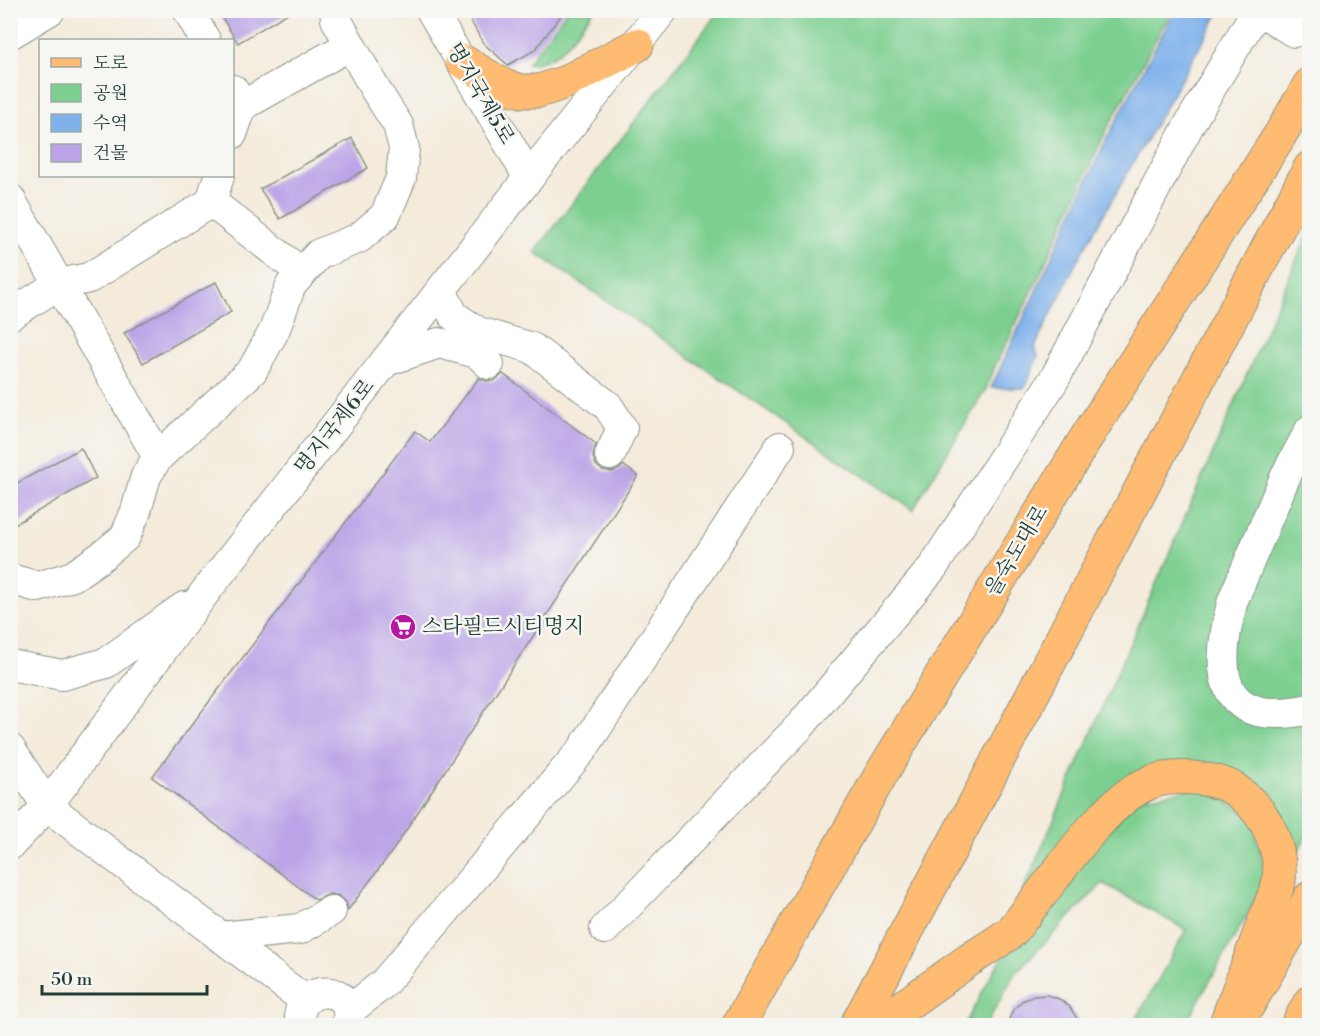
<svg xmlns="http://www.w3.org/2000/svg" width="1320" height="1036" font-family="'Libre Bodoni','Noto Serif KR',serif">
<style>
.green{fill:#7dcf90;stroke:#4e8662;stroke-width:1.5}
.water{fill:#7fb1eb;stroke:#4f7790;stroke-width:1.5}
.building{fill:#bba4e7}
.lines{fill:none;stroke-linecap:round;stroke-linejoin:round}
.minor-casing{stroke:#8a9488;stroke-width:32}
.major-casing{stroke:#8a9488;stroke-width:35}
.highway-casing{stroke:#8a9488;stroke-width:35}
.minor{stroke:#fff;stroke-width:30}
.major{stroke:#febb71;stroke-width:33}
.highway{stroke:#febb71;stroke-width:33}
.labels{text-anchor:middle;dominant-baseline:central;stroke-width:5;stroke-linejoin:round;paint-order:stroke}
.street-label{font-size:21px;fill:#1f3d34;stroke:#f6f6f2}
.poi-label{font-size:21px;fill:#1f3d34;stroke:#f6f6f2;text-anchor:start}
</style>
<rect width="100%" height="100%" fill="#f6f6f2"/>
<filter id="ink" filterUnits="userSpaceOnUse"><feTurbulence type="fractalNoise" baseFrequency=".0167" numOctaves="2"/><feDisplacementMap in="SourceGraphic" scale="12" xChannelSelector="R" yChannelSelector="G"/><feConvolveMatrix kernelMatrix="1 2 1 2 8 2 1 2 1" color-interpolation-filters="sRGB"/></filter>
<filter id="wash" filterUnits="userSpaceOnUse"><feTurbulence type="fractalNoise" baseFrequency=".008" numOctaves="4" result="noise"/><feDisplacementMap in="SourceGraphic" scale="24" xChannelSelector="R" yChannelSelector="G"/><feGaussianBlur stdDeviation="1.35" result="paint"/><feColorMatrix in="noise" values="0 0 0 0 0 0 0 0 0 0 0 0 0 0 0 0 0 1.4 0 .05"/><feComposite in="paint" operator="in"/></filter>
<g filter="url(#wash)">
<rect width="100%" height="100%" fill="#f4ebdb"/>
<g class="green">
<path d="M567,11H593C574,34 561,63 527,64Z"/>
<polygon points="719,11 1171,11 1104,135 1035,285 996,364 987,387 913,510 535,252"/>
<polygon points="1309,231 1309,831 1287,871 1285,850 1183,769 1022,893"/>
<polygon points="1200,787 1251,817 1268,878 1185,1025 1133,1025 1186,930 1103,883 1015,973 986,1025 964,1026 995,969 1035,914 1137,799"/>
</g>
<polygon class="water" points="1175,10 1220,11 1076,263 1035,347 1038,356 1025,388 991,388 1106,140"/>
<g id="blocks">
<g class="building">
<polygon points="217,10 293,10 238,43"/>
<polygon points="465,10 565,10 535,50 508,65 483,43"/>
<polygon points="352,138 368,168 280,219 260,189"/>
<polygon points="216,282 231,312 143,363 124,333"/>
<polygon points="503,374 596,444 593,457 596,465 602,470 612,472 620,469 623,465 638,476 393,850 348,910 346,902 339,896 330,894 316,900 152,777 415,431 430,442 479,378 486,381 494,381"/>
<polygon points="81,448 96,478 10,527 10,487"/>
<polygon points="1047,995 1059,999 1069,1006 1082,1026 1006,1026 1013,1010 1022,1001 1034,996"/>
</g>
</g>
</g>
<g filter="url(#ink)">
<use href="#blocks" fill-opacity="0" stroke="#8a9488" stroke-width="1.5"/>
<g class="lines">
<g class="minor-casing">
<g id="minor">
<polyline points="188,10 205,40"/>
<polyline points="431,10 529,178"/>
<polyline points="1259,10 1294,32"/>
<polyline points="10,34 50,10"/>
<polyline points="242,106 350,45"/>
<polyline points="232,134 242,106 233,90"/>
<polyline points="10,199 158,457"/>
<polyline points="211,202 302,273"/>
<polyline points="441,291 454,316 478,332 532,348 608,406 622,428 610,455"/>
<polyline points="10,315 59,284 89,278 211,202 219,176"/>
<polyline points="386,361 439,343 477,353 489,364"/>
<path d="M1310,430L1286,475L1233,600C1213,673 1218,729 1310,709"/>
<polyline points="10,579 38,587 73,576 102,556 125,537 136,511 146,476 158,457 252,371 274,331 291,285 319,254 359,238 385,216 401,178 404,148 398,125 375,89 336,19 335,10"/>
<polyline points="10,665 62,675 106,663 184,607"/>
<polyline points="10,749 47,806 306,1001"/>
<polyline points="10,845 47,806 206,591 541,162 663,10"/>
<polyline points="605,929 801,725 933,567 1055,378 1190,123 1257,10"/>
<polyline points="220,937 300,929 331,911"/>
<polyline points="349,1011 384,983 582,750 780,447"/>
<path d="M302,1026C287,986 359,977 347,1026"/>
</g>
</g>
<g class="major-casing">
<g id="major">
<polyline points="462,61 506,87 522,91 539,91 566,82 637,45"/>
<polyline points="1236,1026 1310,898"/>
<polyline points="1297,1026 1310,1002"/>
</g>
</g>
<g class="highway-casing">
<g id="highway">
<polyline points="738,1026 883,771 1086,438 1280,135 1310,84"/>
<polyline points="856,1026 971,811 1310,168"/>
<path d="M876,1026C907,1004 938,982 969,960C983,951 998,942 1011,932C1019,924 1026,912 1034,903C1062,868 1108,798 1149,783C1164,777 1180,777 1195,778C1211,780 1228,783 1241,794C1268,816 1282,847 1279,882L1225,1026"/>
</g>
</g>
<use href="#minor" class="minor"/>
<use href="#major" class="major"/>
<use href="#highway" class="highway"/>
</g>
</g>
<defs>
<g id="supermarket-disc" transform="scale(1.35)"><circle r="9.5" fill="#b5179e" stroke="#f6f6f2"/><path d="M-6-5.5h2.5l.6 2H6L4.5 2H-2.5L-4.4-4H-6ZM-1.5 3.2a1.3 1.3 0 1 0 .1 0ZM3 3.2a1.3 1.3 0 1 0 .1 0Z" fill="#fff"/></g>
</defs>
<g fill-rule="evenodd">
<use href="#supermarket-disc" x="403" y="627"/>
</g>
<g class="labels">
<g class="street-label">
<text transform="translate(480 94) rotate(60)">명지국제5로</text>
<text transform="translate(335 427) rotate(-52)">명지국제6로</text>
<text transform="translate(1017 551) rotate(-59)">을숙도대로</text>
</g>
<g class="poi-label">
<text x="422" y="627">스타필드시티명지</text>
</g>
</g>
<rect width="1320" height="1036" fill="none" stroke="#f6f6f2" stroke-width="36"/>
<rect x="39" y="39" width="195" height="138" fill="#f6f6f2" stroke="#a0aca6" stroke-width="1.5"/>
<rect x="51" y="58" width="30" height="9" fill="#febb71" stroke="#a0aca6" stroke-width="1.5"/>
<text x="93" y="69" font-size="18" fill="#1f3d34">도로</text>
<rect x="51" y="84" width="30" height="18" fill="#7dcf90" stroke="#a0aca6" stroke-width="1.5"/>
<text x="93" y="99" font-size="18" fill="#1f3d34">공원</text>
<rect x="51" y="114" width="30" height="18" fill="#7fb1eb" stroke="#a0aca6" stroke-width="1.5"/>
<text x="93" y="129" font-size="18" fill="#1f3d34">수역</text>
<rect x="51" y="144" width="30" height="18" fill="#bba4e7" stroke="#a0aca6" stroke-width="1.5"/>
<text x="93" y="159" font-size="18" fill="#1f3d34">건물</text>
<path d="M42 985v9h165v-9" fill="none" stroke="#1f3d34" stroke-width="3"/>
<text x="51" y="985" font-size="18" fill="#1f3d34" stroke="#f6f6f2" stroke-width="4.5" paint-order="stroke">50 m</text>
</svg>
